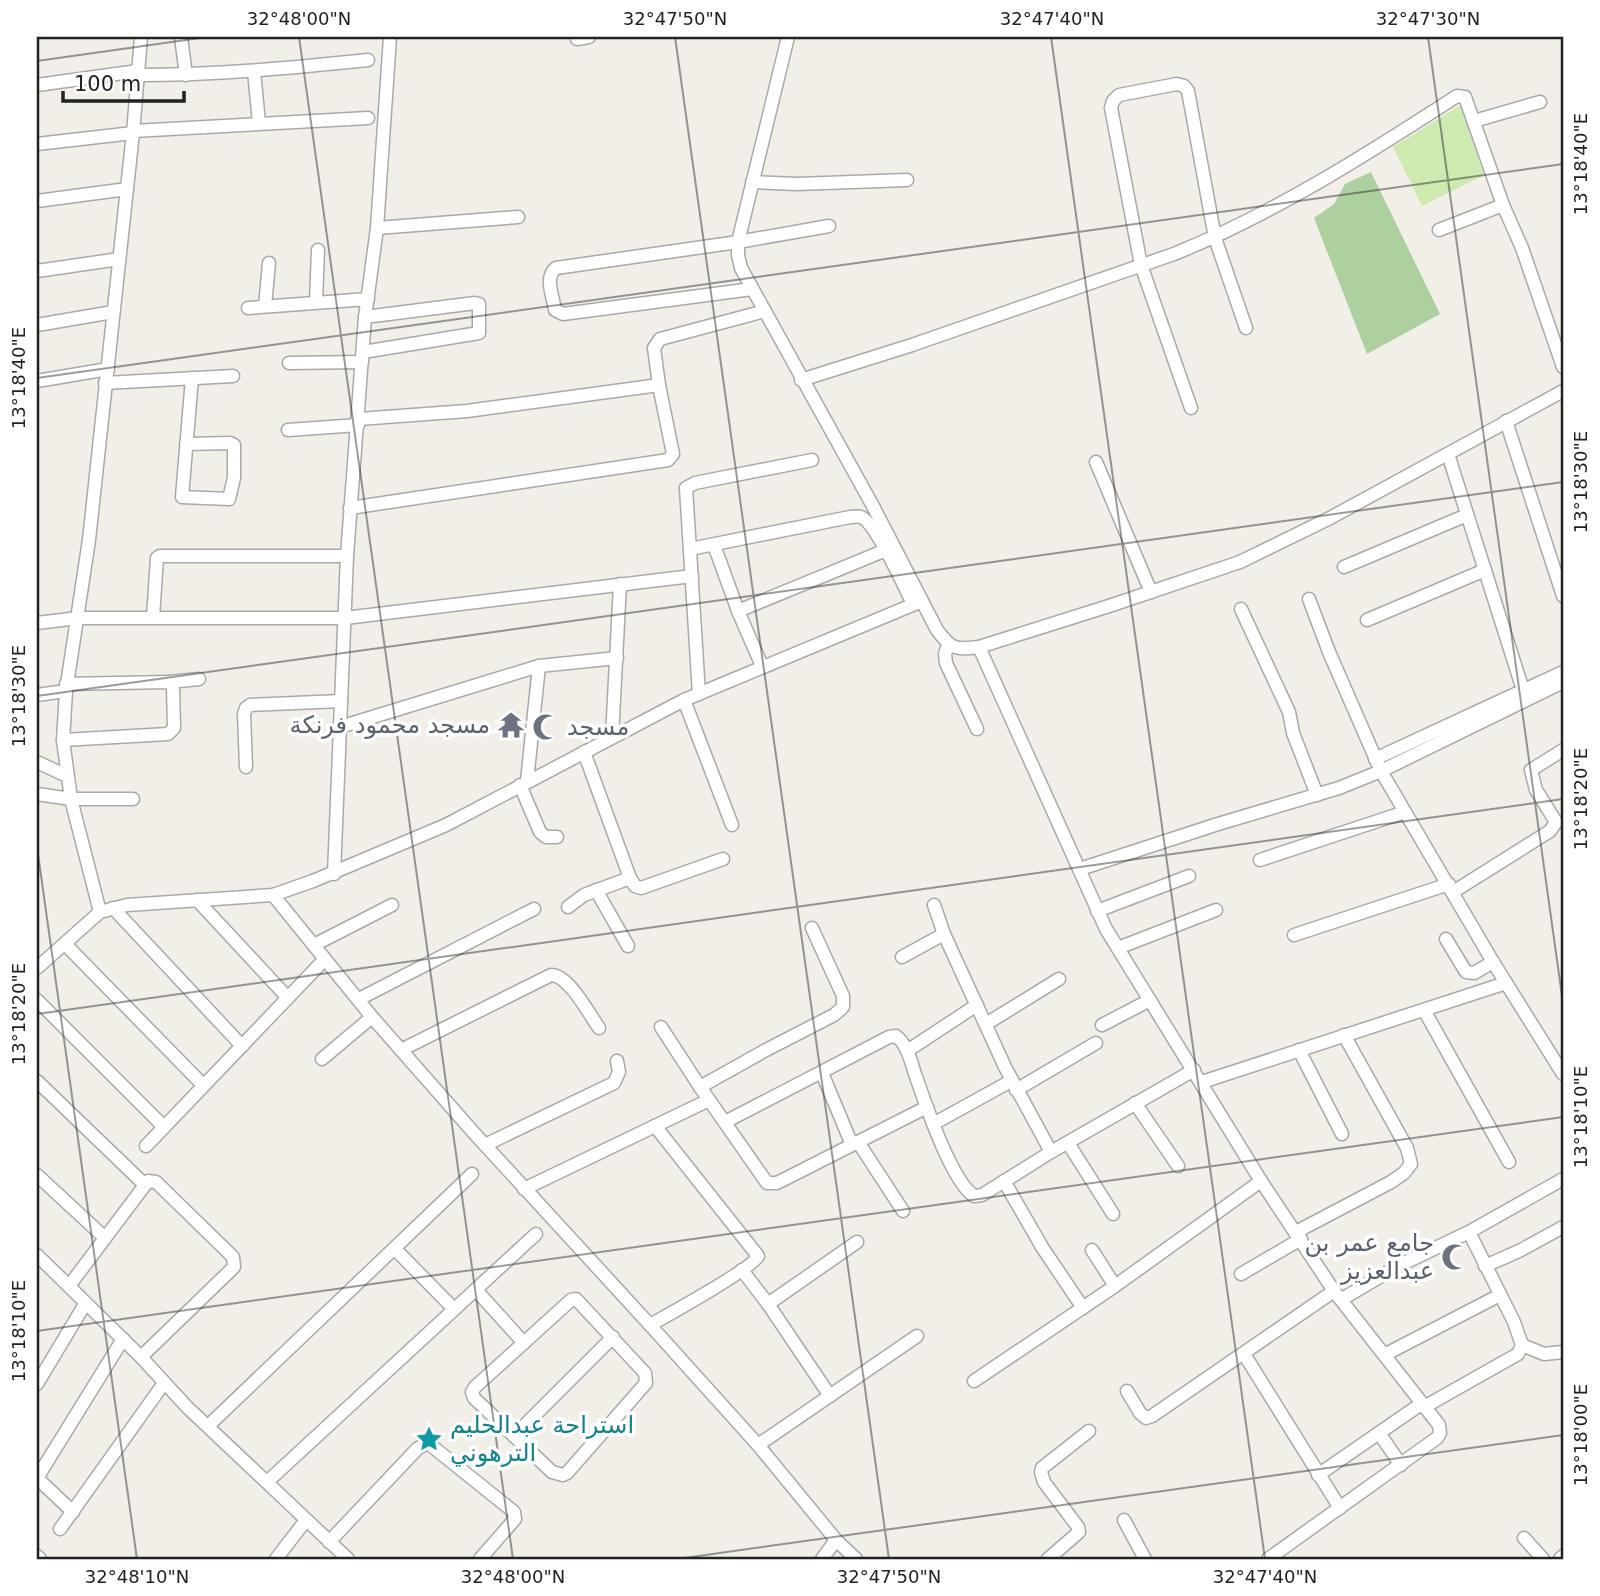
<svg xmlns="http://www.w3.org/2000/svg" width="1600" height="1596" font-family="'DejaVu Sans','Noto Sans Arabic',sans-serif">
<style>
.grass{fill:#cdebb0}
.forest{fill:#add19e}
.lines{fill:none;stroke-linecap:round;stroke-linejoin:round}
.minor-casing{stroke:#a9a9a9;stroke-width:15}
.minor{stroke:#fff;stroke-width:12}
.ticks{fill:none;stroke:#222;stroke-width:2;stroke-opacity:0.45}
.labels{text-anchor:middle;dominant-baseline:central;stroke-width:7;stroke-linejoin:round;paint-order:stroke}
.worship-label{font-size:24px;fill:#5b616d;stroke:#fff;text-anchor:end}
.culture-label{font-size:24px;fill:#0d838f;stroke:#fff;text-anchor:start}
.neatline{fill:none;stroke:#222;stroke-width:2.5}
.ticks-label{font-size:18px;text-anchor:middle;fill:#222}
</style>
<rect width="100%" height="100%" fill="#f2efe9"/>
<polygon class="grass" points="1461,105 1484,175 1422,206 1393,147"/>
<polygon class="forest" points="1371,172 1440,314 1367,354 1314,218 1334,204 1345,184"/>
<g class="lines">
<g class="minor-casing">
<g id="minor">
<polyline points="181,37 186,75"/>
<path d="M788,37L738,242V255L741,268L874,508L937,630C951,649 955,650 979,647L1109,606L1240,562L1330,518L1563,391"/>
<polyline points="577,39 589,37"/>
<polyline points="254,71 259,123"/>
<path d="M138,75C215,75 291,68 368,60"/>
<polyline points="37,85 138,71"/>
<polyline points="1474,121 1540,102"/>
<polyline points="133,131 368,118"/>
<polyline points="37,144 133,133"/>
<polyline points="752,182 797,184 907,180"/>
<polyline points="37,201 127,189"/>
<polyline points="1503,205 1522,248 1563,367"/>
<polyline points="377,228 518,217"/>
<polyline points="37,271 119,259"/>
<path d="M752,289L563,314L555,310C553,296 544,277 556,268L738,242L829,226"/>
<polyline points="316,302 318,250"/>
<polyline points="265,306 269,263"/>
<polyline points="248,308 368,299"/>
<polyline points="37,325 113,312"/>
<polyline points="363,352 479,333 479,304 475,303 365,317"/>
<polyline points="289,363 362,362"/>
<path d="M801,380L912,345L1174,254C1275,213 1366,155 1457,96L1465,97L1503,205L1439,230"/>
<polyline points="37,381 108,369"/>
<polyline points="105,383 233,376"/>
<polyline points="659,385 654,348 660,339 765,311"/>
<polyline points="1191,408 1141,265 1111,108 1113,101 1119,95 1177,84 1184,86 1188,91 1215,238 1246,328"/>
<polyline points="1506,421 1563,596"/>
<polyline points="288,430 358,425"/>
<polyline points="186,444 230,443 234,445 234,478 229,499 182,497 192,378"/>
<polyline points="1448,454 1523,690"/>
<polyline points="1096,462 1151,592"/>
<polyline points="350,508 668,460 673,454 659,385 467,411 359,419"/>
<polyline points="714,545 738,611 762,666"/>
<path d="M690,549L850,517C854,517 858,516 861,517C876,523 905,588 913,604"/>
<polyline points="1344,567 1467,515"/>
<polyline points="1309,599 1329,652 1381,771 1493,962 1563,1074"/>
<polyline points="1241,609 1289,712 1293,733 1317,795"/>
<polyline points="738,611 886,550"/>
<polyline points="153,617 157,558 160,556 347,556"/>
<polyline points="1367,620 1485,570"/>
<polyline points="37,623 78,618 345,618 692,576"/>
<polyline points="948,645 945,654 946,663 977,729"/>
<polyline points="979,647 1106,929 1261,1181 1334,1291 1439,1425 1440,1433 1437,1438 1268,1559"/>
<polyline points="169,682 199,679"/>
<polyline points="699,694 686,488 695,483 812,460"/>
<polyline points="37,695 66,691"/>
<polyline points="684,700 732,825"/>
<polyline points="340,727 539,666 617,658"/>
<polyline points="612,737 620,584"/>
<polyline points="63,740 168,734 174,728 173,686 169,682 66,684"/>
<polyline points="584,752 630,878 635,886 641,888 723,859"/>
<polyline points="1375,759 1563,672"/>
<polyline points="37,762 67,776"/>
<polyline points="246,767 244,714 246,708 250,705 341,701"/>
<polyline points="527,781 539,666"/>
<polyline points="520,785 540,832 546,837 557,837"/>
<polyline points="37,794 71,799 133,799"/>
<polyline points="1260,860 1405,812"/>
<polyline points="1080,869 1218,824 1339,788 1381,771 1563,682"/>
<polyline points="334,874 347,556 365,317 377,228 390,37"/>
<polyline points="596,890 628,946"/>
<polyline points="1453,892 1550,831 1556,822 1536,790 1531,770 1563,750"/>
<polyline points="273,895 372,1017 474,1133 650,1325 758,1445 836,1540 856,1559"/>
<polyline points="197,900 288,998"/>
<polyline points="934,905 944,934 1005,1067 1051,1152"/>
<polyline points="568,907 584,895 630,878"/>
<polyline points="113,908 242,1046"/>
<polyline points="1097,911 1189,876"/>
<polyline points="100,912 71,799 63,740 66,691 89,540 133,133 141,37"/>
<polyline points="812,928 843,996 843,1007 834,1015 766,1050 700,1087 767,1183 777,1183 927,1107"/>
<polyline points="1294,935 1449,884"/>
<polyline points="1446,939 1466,972 1474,973 1493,962"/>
<polyline points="65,944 203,1085"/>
<polyline points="314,945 392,905"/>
<polyline points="1118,948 1216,910"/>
<polyline points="902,957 944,934"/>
<polyline points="37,968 100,912 127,905 273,895 313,881 446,825 684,700 922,601"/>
<polyline points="359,999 534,909"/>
<polyline points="37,1000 164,1127"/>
<polyline points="1424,1010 1509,1162"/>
<polyline points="986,1024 1059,979"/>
<polyline points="1102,1025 1150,1000"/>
<polyline points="661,1027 700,1087"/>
<path d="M401,1050L551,975C569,975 589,1014 599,1028"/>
<polyline points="1299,1050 1342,1134"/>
<polyline points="907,1051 977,1005"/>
<polyline points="322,1059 372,1017"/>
<polyline points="822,1073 852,1145"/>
<polyline points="37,1081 145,1185"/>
<polyline points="1202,1082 1506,983"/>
<polyline points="1016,1090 1096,1043"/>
<polyline points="1135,1103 1178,1166"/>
<path d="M725,1122L889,1037L896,1036C907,1044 911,1061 915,1074C925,1102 951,1181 974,1196L982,1195L1051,1152L1194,1070"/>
<polyline points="933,1124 1011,1081"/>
<polyline points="858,1142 903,1211"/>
<polyline points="1068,1143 1113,1214"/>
<polyline points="485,1145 614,1083 619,1072 617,1061"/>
<polyline points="146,1146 325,959"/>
<polyline points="37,1175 104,1237"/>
<polyline points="1004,1181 1042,1247 1083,1308"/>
<polyline points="524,1189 709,1100"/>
<polyline points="1296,1232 1391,1182 1404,1173 1411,1164 1407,1148 1344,1035"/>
<polyline points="395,1249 454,1309"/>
<polyline points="1092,1250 1115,1286"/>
<polyline points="37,1255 141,1357 187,1407 348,1559"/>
<polyline points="1485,1266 1519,1251 1563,1227"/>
<polyline points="742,1270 768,1304 830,1396"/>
<polyline points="1241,1274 1301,1239"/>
<polyline points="69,1286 148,1181 156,1182 233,1257 234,1267 141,1357"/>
<polyline points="476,1290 524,1343"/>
<polygon points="576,1299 645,1373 646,1383 567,1473 563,1475 552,1472 474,1398 472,1392 475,1387 571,1300"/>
<polyline points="1342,1299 1398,1266 1469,1232 1563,1179"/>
<polyline points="768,1304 857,1242"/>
<path d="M650,1325C668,1315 753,1268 758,1256L655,1126"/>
<polyline points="1522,1345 1544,1354 1563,1352"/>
<polyline points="1244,1354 1340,1508"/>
<polyline points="1386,1354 1500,1295"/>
<polyline points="974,1381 1115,1286 1261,1181"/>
<polyline points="37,1384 85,1304"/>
<polyline points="1127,1391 1140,1413 1146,1418 1152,1416 1334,1291"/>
<polyline points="1424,1407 1518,1354 1522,1345 1514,1322 1469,1232"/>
<polyline points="208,1426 472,1174"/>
<polyline points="1379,1433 1401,1465"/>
<polyline points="514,1436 613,1337"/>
<polyline points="758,1445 917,1336"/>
<polyline points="1318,1475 1421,1404"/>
<polyline points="267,1482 536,1234"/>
<polyline points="73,1512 37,1478 123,1339"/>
<polyline points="1124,1520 1145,1559"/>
<polyline points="60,1529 164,1383"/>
<polyline points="1524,1538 1543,1559"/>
<polyline points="329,1542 418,1448 428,1443 514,1512 515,1519 480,1559"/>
<polyline points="37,1556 40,1559"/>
<polyline points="276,1559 306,1520"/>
<polyline points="822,1559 836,1540"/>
<polyline points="1048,1559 1079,1532 1078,1527 1044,1482 1041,1472 1042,1468 1089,1431"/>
<polyline points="1560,1559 1563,1556"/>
</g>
</g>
<use href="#minor" class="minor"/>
</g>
<path class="ticks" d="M299,37L513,1559M675,37L889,1559M1051,37L1265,1559M1428,37L1563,1003M37,61L207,37M37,378L1563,164M37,696L1563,482M37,847L137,1559M37,1014L1563,799M37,1331L1563,1117M677,1559L1563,1435"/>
<defs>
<g id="temple-bare" transform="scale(2.1)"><path d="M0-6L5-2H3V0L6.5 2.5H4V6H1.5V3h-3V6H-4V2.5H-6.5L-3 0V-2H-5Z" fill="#6b7280" stroke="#fff" stroke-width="2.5" paint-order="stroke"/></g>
<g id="mosque-bare" transform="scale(2.1)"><path d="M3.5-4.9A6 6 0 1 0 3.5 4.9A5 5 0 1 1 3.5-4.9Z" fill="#6b7280" stroke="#fff" stroke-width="2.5" paint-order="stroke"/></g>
<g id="sight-bare" transform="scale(2.1)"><path d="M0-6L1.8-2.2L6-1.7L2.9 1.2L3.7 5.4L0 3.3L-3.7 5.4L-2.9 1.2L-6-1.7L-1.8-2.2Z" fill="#0f9aa8" stroke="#fff" stroke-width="2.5" paint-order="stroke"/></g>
</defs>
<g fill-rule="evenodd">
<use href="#temple-bare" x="511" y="725"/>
<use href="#mosque-bare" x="546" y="727"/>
<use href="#mosque-bare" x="1455" y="1257"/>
<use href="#sight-bare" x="429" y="1439"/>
</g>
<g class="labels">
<g class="worship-label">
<text x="490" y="725">مسجد محمود فرنكة</text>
<text x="567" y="727" text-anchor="start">مسجد</text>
<text x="1434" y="1243">جامع عمر بن<tspan x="1434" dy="28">عبدالعزيز</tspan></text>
</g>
<g class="culture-label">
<text x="450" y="1425">استراحة عبدالحليم<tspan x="450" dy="28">الترهوني</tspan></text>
</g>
</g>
<rect width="1600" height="1596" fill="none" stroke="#ffffff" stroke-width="77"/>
<path d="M63 91v10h121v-10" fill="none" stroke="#222222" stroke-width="3.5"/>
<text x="74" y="91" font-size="21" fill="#222222" stroke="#ffffff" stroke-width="5" paint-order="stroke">100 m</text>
<rect x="38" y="38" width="1524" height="1520" class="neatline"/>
<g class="ticks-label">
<text x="299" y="25">32°48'00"N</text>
<text x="675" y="25">32°47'50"N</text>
<text x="1052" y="25">32°47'40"N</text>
<text x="1428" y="25">32°47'30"N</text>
<text transform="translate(1581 164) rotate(-90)" y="6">13°18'40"E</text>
<text transform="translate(19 378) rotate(-90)" y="6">13°18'40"E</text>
<text transform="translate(1581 482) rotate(-90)" y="6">13°18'30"E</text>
<text transform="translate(19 696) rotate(-90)" y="6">13°18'30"E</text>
<text transform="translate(1581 799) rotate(-90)" y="6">13°18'20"E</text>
<text transform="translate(19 1014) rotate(-90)" y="6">13°18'20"E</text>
<text transform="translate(1581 1117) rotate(-90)" y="6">13°18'10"E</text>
<text transform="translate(19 1331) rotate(-90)" y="6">13°18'10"E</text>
<text transform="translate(1581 1435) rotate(-90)" y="6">13°18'00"E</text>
<text x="137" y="1583">32°48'10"N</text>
<text x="513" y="1583">32°48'00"N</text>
<text x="889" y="1583">32°47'50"N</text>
<text x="1265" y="1583">32°47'40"N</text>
</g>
</svg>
